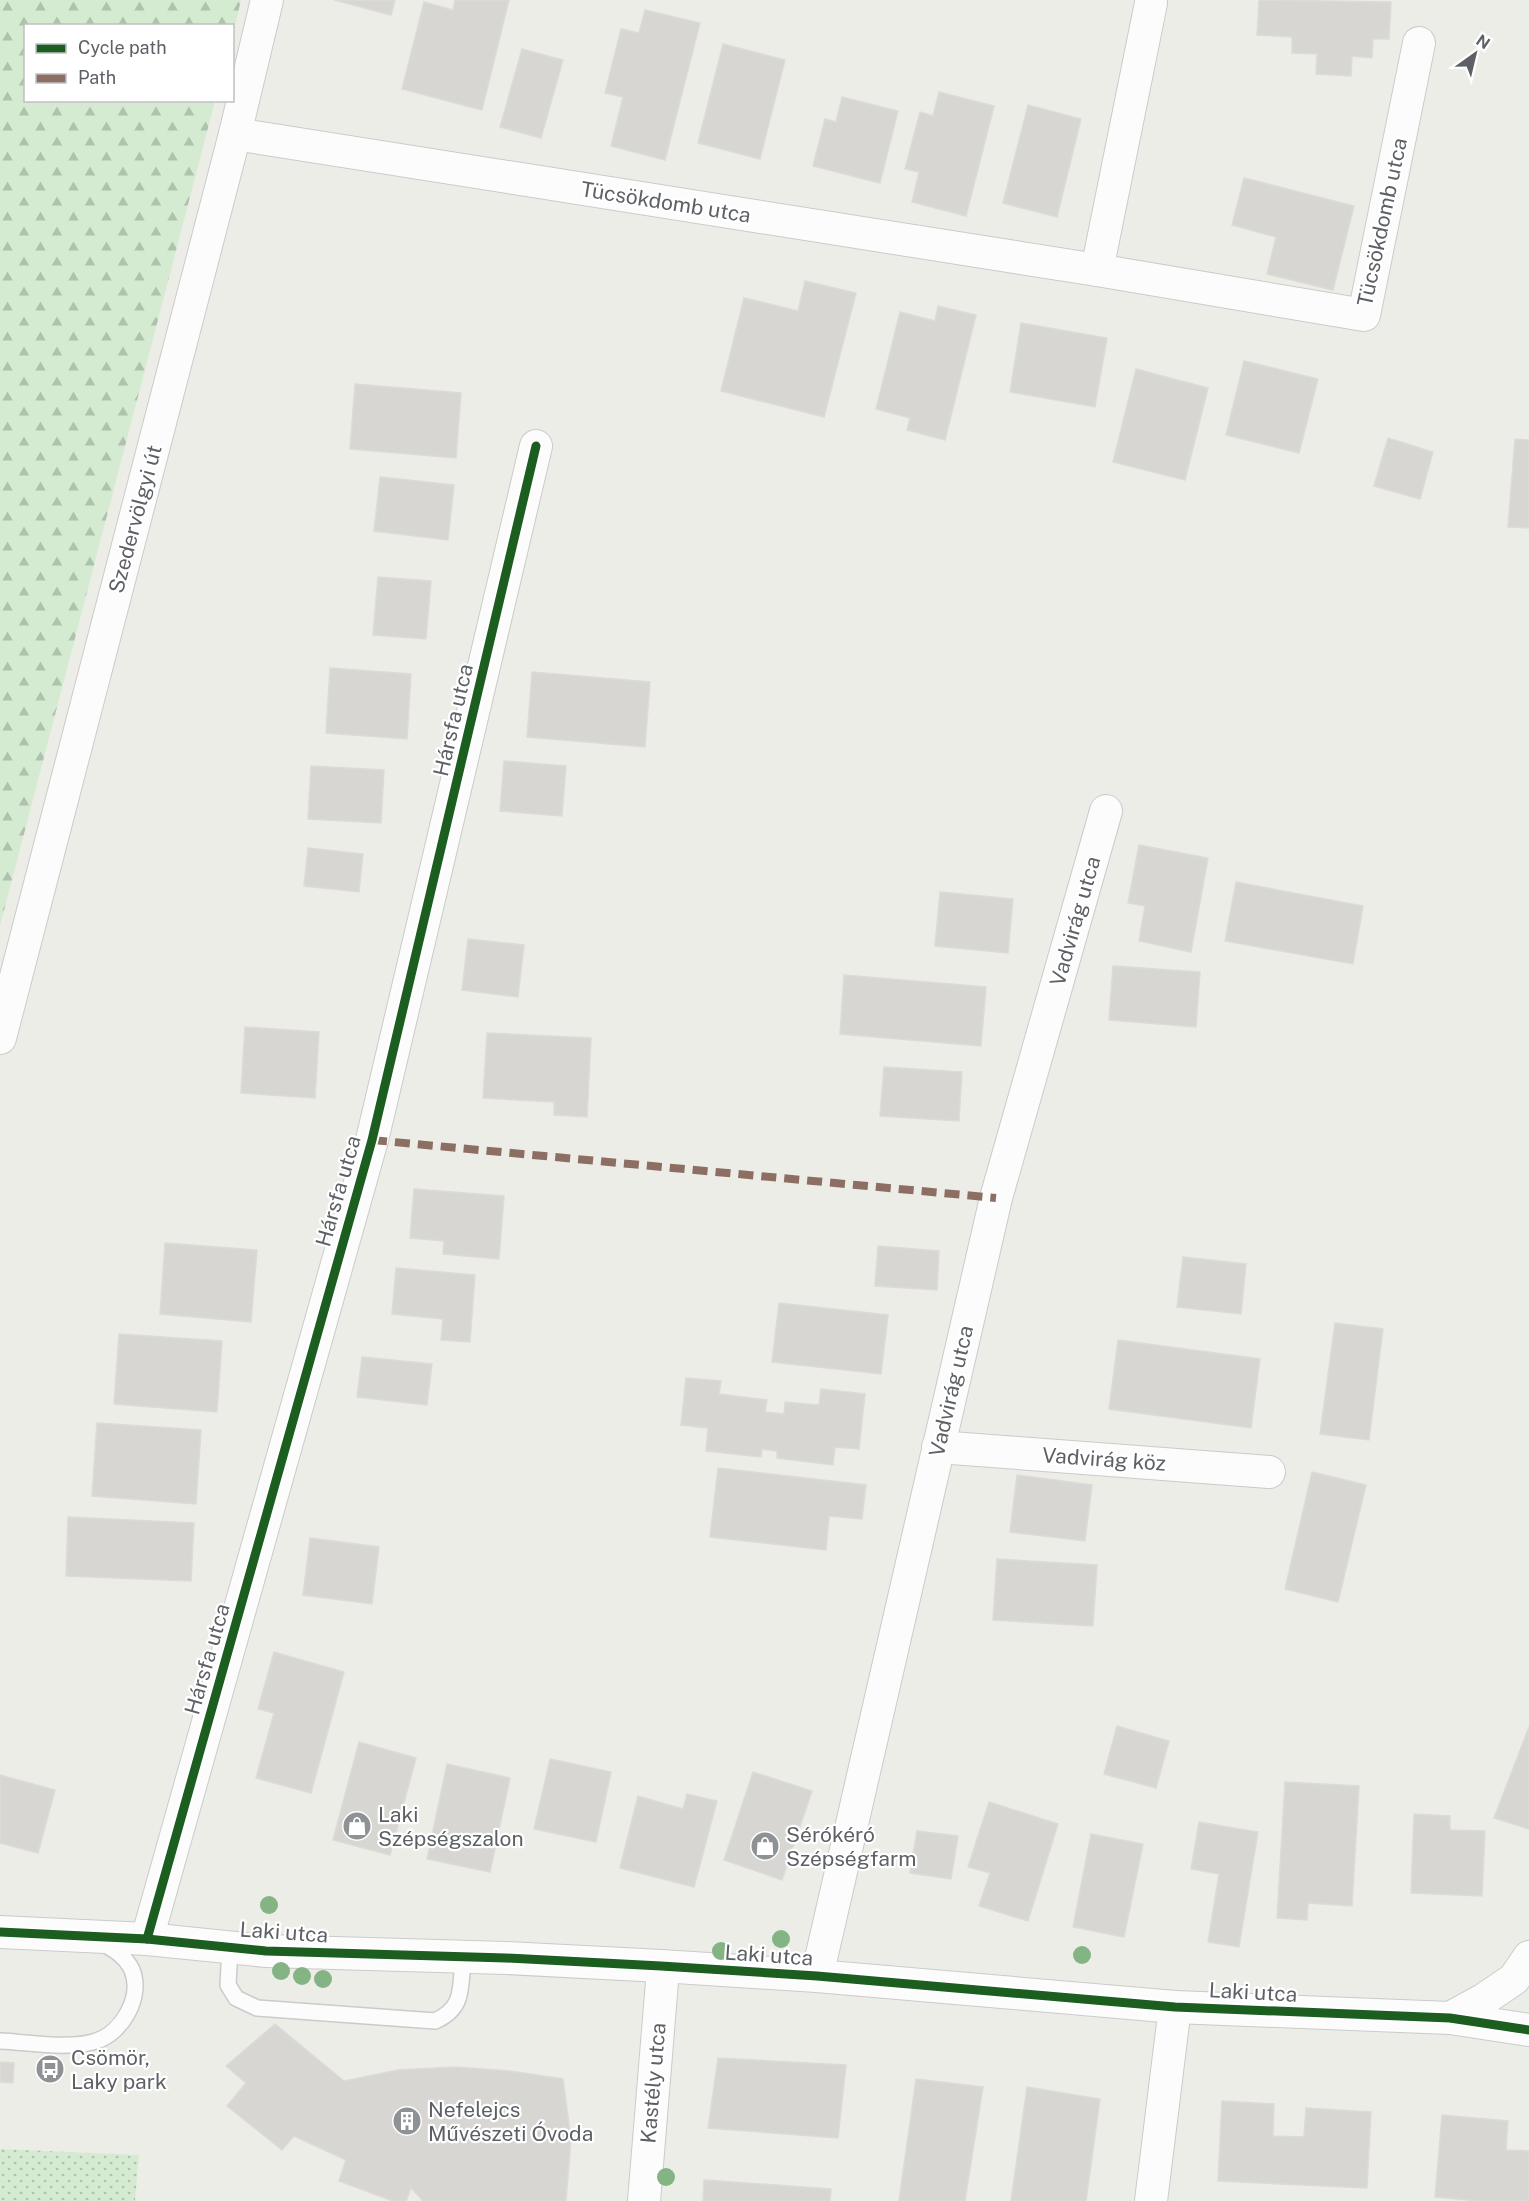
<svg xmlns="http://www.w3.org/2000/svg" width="1529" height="2201" font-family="'Public Sans',sans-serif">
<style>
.forest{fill:url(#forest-firs)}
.park{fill:url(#park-dots)}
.building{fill:#d7d6d3;stroke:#dcdbd7;stroke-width:1.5}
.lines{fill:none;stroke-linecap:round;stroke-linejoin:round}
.lane-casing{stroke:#cacbca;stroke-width:18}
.street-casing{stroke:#cacbca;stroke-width:34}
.lane{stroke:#fcfcfc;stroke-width:15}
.street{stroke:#fcfcfc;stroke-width:32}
.quiet{stroke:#8d6e63;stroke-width:8;stroke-dasharray:15 8;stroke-linecap:butt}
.cycleway-casing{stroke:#fff;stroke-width:13}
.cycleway{stroke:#1b5e20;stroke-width:9}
.tree{fill:#84b384}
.labels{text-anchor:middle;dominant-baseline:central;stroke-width:4.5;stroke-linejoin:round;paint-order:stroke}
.street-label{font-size:21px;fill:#5d6166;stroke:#fff}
.poi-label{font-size:21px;fill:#5d6166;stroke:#fff;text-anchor:start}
</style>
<defs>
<pattern id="forest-firs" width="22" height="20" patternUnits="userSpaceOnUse" patternTransform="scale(1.5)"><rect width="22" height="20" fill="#d4ebd2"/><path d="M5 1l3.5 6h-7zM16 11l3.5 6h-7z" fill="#afc2ae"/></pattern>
<pattern id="park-dots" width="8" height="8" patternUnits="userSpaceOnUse" patternTransform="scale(1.5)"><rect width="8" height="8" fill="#d4ebd2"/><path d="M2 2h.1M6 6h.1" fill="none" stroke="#afc2ae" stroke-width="1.8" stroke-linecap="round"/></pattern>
</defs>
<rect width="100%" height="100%" fill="#edede8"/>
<polygon class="forest" points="0,0 241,0 233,34 232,26 26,26 26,100 215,101 0,926"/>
<polygon class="park" points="0,2149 139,2155 135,2201 0,2201"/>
<g class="building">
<polygon points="334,0 395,0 391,15"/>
<polygon points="455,0 509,0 482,110 402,89 424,2 453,10"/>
<polygon points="1259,0 1391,2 1389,39 1373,39 1372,58 1352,56 1351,76 1316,74 1317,54 1292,53 1292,37 1257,35"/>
<polygon points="645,10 700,23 665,160 611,146 623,97 605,93 621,29 639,33"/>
<polygon points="723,44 785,60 760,159 698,143"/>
<polygon points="522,49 563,60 541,138 500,127"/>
<polygon points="939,92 994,106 966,216 912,202 919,172 905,169 920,112 933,116"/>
<polygon points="842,97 898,111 880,183 813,166 825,119 836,122"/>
<polygon points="1028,105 1081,119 1057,217 1003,203"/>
<polygon points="1244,178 1354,206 1333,290 1267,274 1276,237 1232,225"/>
<polygon points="805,281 856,293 824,417 721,391 744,298 798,311"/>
<polygon points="938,306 976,315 945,440 907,430 910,418 876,409 900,312 935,321"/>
<polygon points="1021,323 1107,338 1095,407 1010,392"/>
<polygon points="1244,361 1318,379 1299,453 1226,435"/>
<polygon points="1136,369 1208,388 1185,480 1113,462"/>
<polygon points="355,384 461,393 456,458 350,449"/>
<polygon points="1388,438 1433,452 1420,499 1374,486"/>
<polygon points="1515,439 1529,440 1529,528 1508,527"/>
<polygon points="380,477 454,485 448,540 374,531"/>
<polygon points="378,577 431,581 426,639 373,635"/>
<polygon points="330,668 411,674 407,739 326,733"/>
<polygon points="532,672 650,682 645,747 527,737"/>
<polygon points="504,761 566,766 562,816 500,811"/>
<polygon points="311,766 384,770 381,823 308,819"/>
<polygon points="1139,845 1208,858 1191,952 1139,941 1145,906 1128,903"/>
<polygon points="308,848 363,854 359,892 304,886"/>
<polygon points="1236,882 1363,906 1353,964 1225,941"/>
<polygon points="940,892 1013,899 1008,953 935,946"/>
<polygon points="468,939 524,945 518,997 462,990"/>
<polygon points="1113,966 1200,972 1196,1027 1109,1020"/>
<polygon points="844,975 986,987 981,1046 840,1034"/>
<polygon points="245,1027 319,1032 315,1098 241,1093"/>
<polygon points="487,1033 591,1038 587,1117 554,1115 554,1102 483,1098"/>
<polygon points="884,1067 962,1072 959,1121 880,1116"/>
<polygon points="414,1189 504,1196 499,1259 443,1254 444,1241 410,1238"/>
<polygon points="165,1243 257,1250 251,1322 160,1314"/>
<polygon points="878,1246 939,1251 937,1290 875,1286"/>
<polygon points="1183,1257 1246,1264 1241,1314 1177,1307"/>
<polygon points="396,1268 475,1275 470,1342 441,1340 443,1319 392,1314"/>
<polygon points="779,1303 888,1315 881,1374 772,1362"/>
<polygon points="1335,1323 1383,1329 1369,1440 1320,1434"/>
<polygon points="119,1334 222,1341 217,1412 114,1404"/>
<polygon points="1118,1340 1260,1359 1251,1428 1109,1409"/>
<polygon points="362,1357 432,1364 427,1405 357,1397"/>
<polygon points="686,1378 721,1381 719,1394 767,1400 765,1412 784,1414 785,1402 819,1405 821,1389 865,1394 859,1449 835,1447 833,1465 777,1458 777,1451 762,1449 761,1457 706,1451 708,1428 681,1425"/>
<polygon points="97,1423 201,1430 196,1504 92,1496"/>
<polygon points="718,1468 866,1485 862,1519 829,1516 826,1550 710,1537"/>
<polygon points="1312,1472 1366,1485 1338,1602 1285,1589"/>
<polygon points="1017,1475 1092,1485 1085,1541 1010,1532"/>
<polygon points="68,1517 194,1523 191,1581 66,1576"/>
<polygon points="310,1538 379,1547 372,1604 303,1595"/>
<polygon points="997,1559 1097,1565 1093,1626 993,1620"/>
<polygon points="274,1652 344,1672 311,1793 256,1778 274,1713 258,1709"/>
<polygon points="1117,1726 1169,1741 1156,1788 1104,1774"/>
<polygon points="1529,1727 1529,1829 1494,1818"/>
<polygon points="359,1742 416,1758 390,1855 333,1840"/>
<polygon points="550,1759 611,1772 596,1842 534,1829"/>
<polygon points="447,1764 510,1778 490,1872 427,1859"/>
<polygon points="753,1772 812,1791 782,1880 724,1860"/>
<polygon points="0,1775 55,1790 38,1853 0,1843"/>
<polygon points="1285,1782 1359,1786 1352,1906 1308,1903 1307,1920 1277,1918"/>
<polygon points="687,1794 717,1801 694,1887 620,1868 638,1796 683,1809"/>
<polygon points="989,1802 1058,1824 1028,1921 979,1906 990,1873 968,1867"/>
<polygon points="1414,1814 1450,1816 1450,1830 1485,1831 1482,1896 1411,1893"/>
<polygon points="1199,1822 1258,1832 1239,1947 1208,1942 1219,1874 1191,1869"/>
<polygon points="917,1831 958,1836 951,1879 910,1873"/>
<polygon points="1091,1834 1143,1844 1124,1937 1073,1927"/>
<polygon points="275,2024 344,2081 398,2070 455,2067 510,2071 563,2079 571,2139 566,2201 423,2201 411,2188 406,2201 393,2201 339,2181 346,2160 294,2136 282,2150 227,2106 246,2083 226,2066"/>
<polygon points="718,2058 846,2065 838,2138 708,2128"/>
<polygon points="0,2062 14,2063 13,2083 0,2082"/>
<polygon points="916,2079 983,2087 965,2201 899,2201"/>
<polygon points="1027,2087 1100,2099 1086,2201 1011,2201"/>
<polygon points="1222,2101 1274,2104 1273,2136 1304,2137 1306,2108 1371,2112 1367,2188 1218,2181"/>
<polygon points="1442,2115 1508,2121 1506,2150 1529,2151 1529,2201 1479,2201 1435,2197"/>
<polygon points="704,2180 831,2189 830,2201 703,2201"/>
</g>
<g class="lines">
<g class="lane-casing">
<g id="lane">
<path d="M230,1947L228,1985L236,1998L257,2008L435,2021C465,2008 460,1987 463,1958"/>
<path d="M0,2041C28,2042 69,2050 96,2041C122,2033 143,1997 132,1970C126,1957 115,1950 102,1943"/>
</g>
</g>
<g class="street-casing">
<g id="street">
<polyline points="235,134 1097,270 1364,315 1419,43"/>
<polyline points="1097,270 1151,3"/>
<polyline points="0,1038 235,134 267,0"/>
<polyline points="938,1447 1269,1472"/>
<polyline points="0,1932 147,1939 266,1951 506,1958 661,1966 817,1976 1175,2007 1450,2018 1529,2030"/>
<polyline points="147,1939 372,1140 536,446"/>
<polyline points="817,1976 996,1198 1106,811"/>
<polyline points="1450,2018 1483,2000 1514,1979 1529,1957"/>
<polyline points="644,2201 662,1982 661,1966"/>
<polyline points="1151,2201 1175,2007"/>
</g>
</g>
<use href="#lane" class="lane"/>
<use href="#street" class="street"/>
<polyline class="quiet" points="372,1140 996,1198"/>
<g class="cycleway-casing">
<g id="cycleway">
<polyline points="0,1932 147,1939 266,1951 506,1958 661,1966 817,1976 1175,2007 1450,2018 1529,2030"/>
<polyline points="147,1939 372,1140 536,446"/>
</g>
</g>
<use href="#cycleway" class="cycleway"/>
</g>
<g class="tree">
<circle cx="269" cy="1905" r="9"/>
<circle cx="781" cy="1939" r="9"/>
<circle cx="721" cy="1951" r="9"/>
<circle cx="1082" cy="1955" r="9"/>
<circle cx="281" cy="1971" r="9"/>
<circle cx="302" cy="1976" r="9"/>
<circle cx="323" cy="1979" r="9"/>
<circle cx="666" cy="2177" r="9"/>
</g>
<defs>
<g id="shop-disc" transform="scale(1.5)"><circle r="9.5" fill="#8f9294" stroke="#fff"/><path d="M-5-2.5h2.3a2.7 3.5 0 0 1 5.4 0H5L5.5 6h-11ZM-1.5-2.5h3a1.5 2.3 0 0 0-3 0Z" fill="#fff"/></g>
<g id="bus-disc" transform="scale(1.5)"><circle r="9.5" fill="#8f9294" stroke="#fff"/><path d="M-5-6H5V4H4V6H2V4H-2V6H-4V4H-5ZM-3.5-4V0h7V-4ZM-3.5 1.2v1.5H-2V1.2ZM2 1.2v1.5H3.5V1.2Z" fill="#fff"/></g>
<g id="building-disc" transform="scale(1.5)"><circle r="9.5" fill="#8f9294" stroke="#fff"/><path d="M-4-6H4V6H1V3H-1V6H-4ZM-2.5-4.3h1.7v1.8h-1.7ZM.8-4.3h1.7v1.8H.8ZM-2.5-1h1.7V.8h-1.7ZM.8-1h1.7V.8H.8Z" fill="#fff"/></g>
</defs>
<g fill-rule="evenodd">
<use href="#shop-disc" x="357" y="1826"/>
<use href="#shop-disc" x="765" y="1846"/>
<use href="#bus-disc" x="50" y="2069"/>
<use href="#building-disc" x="407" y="2121"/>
</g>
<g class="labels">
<g class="street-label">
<text transform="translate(666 202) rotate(9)">Tücsökdomb utca</text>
<text transform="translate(1382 222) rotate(-78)">Tücsökdomb utca</text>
<text transform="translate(135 519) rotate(-75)">Szedervölgyi út</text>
<text transform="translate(453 720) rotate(-77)">Hársfa utca</text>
<text transform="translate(1075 921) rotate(-74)">Vadvirág utca</text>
<text transform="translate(338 1191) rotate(-74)">Hársfa utca</text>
<text transform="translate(951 1391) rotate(-77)">Vadvirág utca</text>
<text transform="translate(1104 1459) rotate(4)">Vadvirág köz</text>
<text transform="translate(207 1659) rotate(-74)">Hársfa utca</text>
<text transform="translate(284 1932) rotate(4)">Laki utca</text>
<text transform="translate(769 1955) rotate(4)">Laki utca</text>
<text transform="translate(1253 1992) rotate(3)">Laki utca</text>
<text transform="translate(653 2083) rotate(-85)">Kastély utca</text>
</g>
<g class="poi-label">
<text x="378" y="1814">Laki<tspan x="378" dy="24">Szépségszalon</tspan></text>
<text x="786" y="1834">Sérókéró<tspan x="786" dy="24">Szépségfarm</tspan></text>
<text x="71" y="2057">Csömör,<tspan x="71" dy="24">Laky park</tspan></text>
<text x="428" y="2109">Nefelejcs<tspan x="428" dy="24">Művészeti Óvoda</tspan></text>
</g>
</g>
<rect x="24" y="24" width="210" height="78" fill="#ffffff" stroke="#bec0c2" stroke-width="1.5"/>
<rect x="36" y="44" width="30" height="9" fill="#1b5e20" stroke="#bec0c2" stroke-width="1.5"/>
<text x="78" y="54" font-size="18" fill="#5d6166">Cycle path</text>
<rect x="36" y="74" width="30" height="9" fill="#8d6e63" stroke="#bec0c2" stroke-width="1.5"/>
<text x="78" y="84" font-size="18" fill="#5d6166">Path</text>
<g transform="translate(1475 54) rotate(34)" stroke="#ffffff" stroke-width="4.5" paint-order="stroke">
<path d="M0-4.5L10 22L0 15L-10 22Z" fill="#5d6166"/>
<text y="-9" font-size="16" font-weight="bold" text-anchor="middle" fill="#5d6166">N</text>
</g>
</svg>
